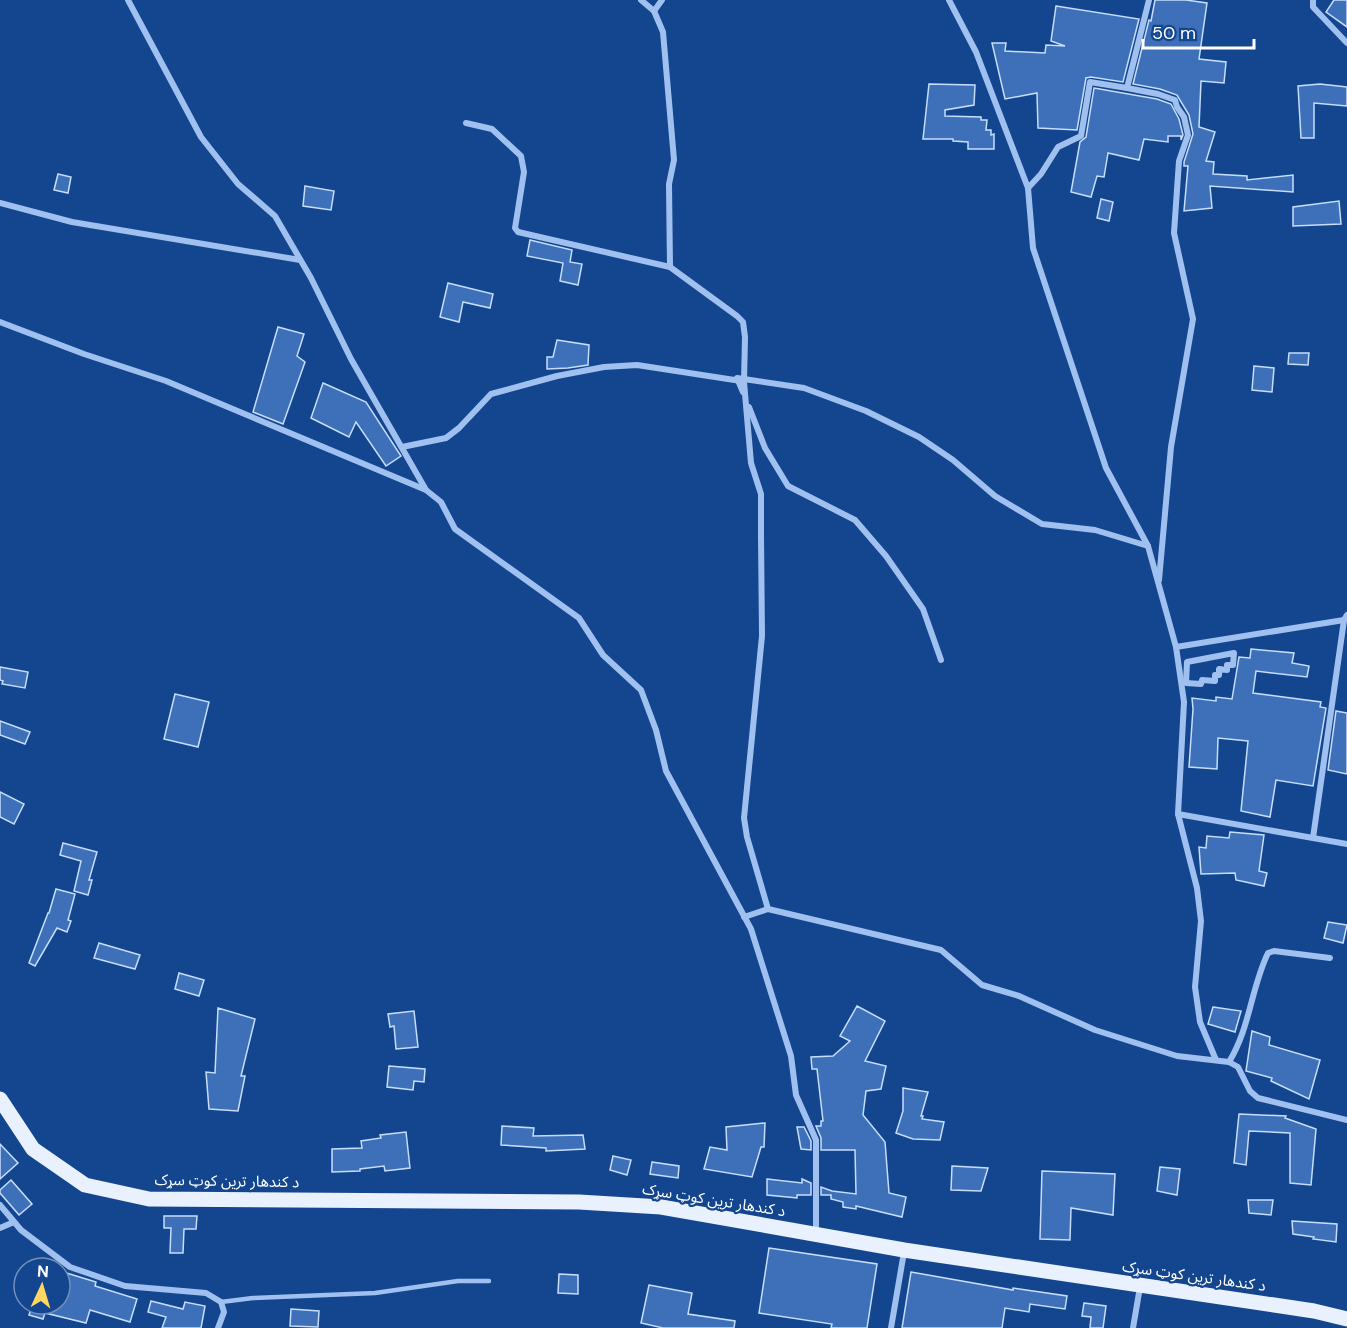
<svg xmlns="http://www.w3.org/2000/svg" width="1347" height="1328" font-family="'DM Sans','Noto Sans Arabic',sans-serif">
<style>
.building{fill:#3d70b8;stroke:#c6ddfc;stroke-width:1.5}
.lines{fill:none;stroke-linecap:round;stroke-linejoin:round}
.lane{stroke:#a0c1f0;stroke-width:4.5}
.street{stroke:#a0c1f0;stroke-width:6}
.primary{stroke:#e9f1ff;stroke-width:15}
.labels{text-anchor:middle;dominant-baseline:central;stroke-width:4.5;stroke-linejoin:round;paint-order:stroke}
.street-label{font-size:15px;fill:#fff;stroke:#14468f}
</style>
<rect width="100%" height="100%" fill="#14468f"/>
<g class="building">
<polygon points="1155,0 1186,0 1207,3 1199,59 1226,62 1224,83 1201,81 1199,127 1215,132 1206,161 1214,162 1213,174 1247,176 1247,180 1293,175 1293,192 1210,186 1212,208 1184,211 1188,166 1184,166 1184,162 1193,134 1189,115 1177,95 1160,89 1133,84 1149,20 1151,21"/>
<polygon points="1334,0 1347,0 1347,27 1326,12"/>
<polygon points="1056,6 1139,19 1123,82 1091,77 1086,78 1077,130 1038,128 1037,93 1005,99 992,43 1006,43 1005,51 1045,53 1046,45 1065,46 1051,41"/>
<polygon points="929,84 975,85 974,105 945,110 945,116 981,117 981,120 987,120 986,130 991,130 991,135 994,134 994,149 968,149 968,142 953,141 953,139 923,139"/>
<polygon points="1320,84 1347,87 1347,106 1314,103 1314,138 1301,138 1298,86"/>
<polygon points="1094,88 1157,99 1171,104 1179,119 1183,135 1181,140 1181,136 1168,136 1168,142 1144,139 1139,160 1108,153 1104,177 1097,176 1091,197 1071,192 1080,142 1086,137"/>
<polygon points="58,174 71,177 68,193 54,190"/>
<polygon points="305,186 334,191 331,210 303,206"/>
<polygon points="1101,199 1113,202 1109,221 1097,218"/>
<polygon points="1339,201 1341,224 1293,226 1293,207"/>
<polygon points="530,240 572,250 570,262 582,264 578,285 560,281 563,263 527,256"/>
<polygon points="448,283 493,294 490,308 463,302 459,322 440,317"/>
<polygon points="278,327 304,334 297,356 305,362 283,424 253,412"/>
<polygon points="557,340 589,345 588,365 568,368 547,369 547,357 553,357"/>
<polygon points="1289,353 1309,353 1308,365 1288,364"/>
<polygon points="1254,366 1274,368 1272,392 1252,390"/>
<polygon points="323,383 366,402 401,456 386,466 356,422 349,437 311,418"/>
<polygon points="1251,649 1294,653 1292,663 1309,666 1307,677 1256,671 1253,693 1321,702 1320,707 1326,708 1313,786 1276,780 1270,817 1241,811 1248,741 1218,738 1217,769 1189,767 1193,709 1192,698 1216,701 1216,697 1232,699 1239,657 1250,658"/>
<polygon points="0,667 28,672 25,688 2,684 3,681 0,680"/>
<polygon points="175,694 209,702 198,747 164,739"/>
<polygon points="1336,711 1347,713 1347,774 1328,770"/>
<polygon points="0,721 30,732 25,744 0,735"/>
<polygon points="0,792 24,804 14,824 0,817"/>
<polygon points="1230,832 1264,835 1259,871 1267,873 1264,886 1236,880 1235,873 1201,874 1199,847 1206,848 1207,836 1229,838"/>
<polygon points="63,843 97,852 89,880 92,880 88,895 74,891 81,861 60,855"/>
<polygon points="56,889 75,894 68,920 71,921 67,932 57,928 35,966 29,963 48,913 49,913"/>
<polygon points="1328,922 1347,925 1343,943 1324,938"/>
<polygon points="99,943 140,955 135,969 94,958"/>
<polygon points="179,973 204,980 199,996 175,989"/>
<polygon points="857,1006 885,1021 865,1061 886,1066 881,1089 866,1091 863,1115 885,1142 889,1193 906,1197 902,1217 856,1206 856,1209 843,1207 843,1202 831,1199 831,1195 821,1195 821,1187 832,1191 856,1194 855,1150 821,1150 821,1138 816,1126 821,1126 821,1121 823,1121 817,1069 812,1069 811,1057 833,1056 850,1041 840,1036"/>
<polygon points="1213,1007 1241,1011 1235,1032 1208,1024"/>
<polygon points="218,1008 255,1019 241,1076 245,1076 238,1111 209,1109 206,1072 215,1073"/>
<polygon points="414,1011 418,1047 396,1049 394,1026 390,1027 388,1014"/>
<polygon points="1252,1031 1270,1037 1269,1045 1320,1060 1309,1099 1271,1081 1272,1078 1246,1071"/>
<polygon points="389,1066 425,1069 424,1082 414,1081 413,1090 387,1087"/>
<polygon points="903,1088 928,1092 921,1116 923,1116 922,1119 944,1122 940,1140 913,1139 896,1133 903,1111"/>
<polygon points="1239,1114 1286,1116 1285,1118 1316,1129 1311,1185 1290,1183 1290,1133 1249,1131 1246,1165 1234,1163"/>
<polygon points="765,1123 764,1147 761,1147 752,1177 704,1169 710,1147 727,1150 726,1127"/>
<polygon points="502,1126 534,1128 533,1136 583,1135 585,1149 546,1151 546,1148 501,1145"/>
<polygon points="797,1127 804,1127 811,1141 811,1150 801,1149"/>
<polygon points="406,1132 410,1168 385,1171 384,1166 360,1169 360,1171 332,1172 332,1149 362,1148 361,1141 381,1138 380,1135"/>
<polygon points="0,1144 18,1163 0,1179"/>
<polygon points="613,1156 631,1160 627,1175 610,1170"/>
<polygon points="652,1162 679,1166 678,1178 650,1174"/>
<polygon points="952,1166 988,1168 981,1191 951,1190"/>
<polygon points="1160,1167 1180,1169 1177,1195 1157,1191"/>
<polygon points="1042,1171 1115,1174 1113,1215 1071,1208 1070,1240 1040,1239"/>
<polygon points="767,1179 802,1183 802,1179 811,1183 811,1195 797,1195 797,1198 767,1195"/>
<polygon points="11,1180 32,1204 19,1215 0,1193 0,1190"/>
<polygon points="1248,1200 1273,1200 1271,1215 1249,1213"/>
<polygon points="164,1216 197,1216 196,1229 184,1229 183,1253 170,1253 171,1228 164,1228"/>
<polygon points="1292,1221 1337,1224 1336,1242 1313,1239 1314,1237 1293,1234"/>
<polygon points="769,1248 877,1264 867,1328 831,1328 832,1324 759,1313"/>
<polygon points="60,1271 96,1282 95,1286 137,1299 130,1322 90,1310 86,1323 45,1313 43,1319 29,1315 31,1309 26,1308 27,1304 60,1304"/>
<polygon points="911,1272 1013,1290 1013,1288 1067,1296 1065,1309 1030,1304 1029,1312 1005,1308 1002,1328 902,1328"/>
<polygon points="559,1274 578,1275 578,1294 558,1293"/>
<polygon points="649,1285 692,1293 688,1314 735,1321 734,1328 663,1328 641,1323"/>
<polygon points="151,1301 183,1309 185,1302 205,1306 201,1328 162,1328 166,1317 148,1312"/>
<polygon points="1084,1303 1106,1306 1103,1328 1090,1328 1091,1317 1082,1316"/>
<polygon points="291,1309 319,1311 318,1327 290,1326"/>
</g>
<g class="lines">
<polyline class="lane" points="221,1302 253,1298 375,1293 458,1281 489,1281"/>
<g class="street">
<polyline points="128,0 201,137 238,184 275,216 311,278 351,359 426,490 441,502 455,529 579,618 603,655 641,690 656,730 666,771 751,929 791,1056 796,1095 816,1140 816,1233"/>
<polyline points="641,0 654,11 663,32 674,160 669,184 670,267"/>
<polyline points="949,0 976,52 1028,188 1033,248 1106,468 1148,546 1176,647 1184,702 1178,814 1197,888 1201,921 1195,987 1200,1022 1216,1060"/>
<polyline points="1313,0 1313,7 1347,43"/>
<polyline points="654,11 662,0"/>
<polyline points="1127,88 1158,94 1175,100 1177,107 1184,117 1188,135 1179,161 1174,233 1193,319 1171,447 1159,580"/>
<polyline points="466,123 492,129 521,156 524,172 516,222 515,228 518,232 670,267 737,316 743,322 745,337 744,382 751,463 761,494 761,536 762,636 744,818 747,837 768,909"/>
<polyline points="1028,188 1041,174 1058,147 1081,136 1090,82 1127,88 1149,0"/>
<polyline points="0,203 72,222 300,260"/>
<polyline points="0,322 84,354 166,381 426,490"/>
<polyline points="743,392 737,378 804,388 866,411 919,437 953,460 995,496 1042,524 1095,530 1148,546"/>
<polyline points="749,407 765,448 788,486 855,520 886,556 923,609 941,660"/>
<polyline points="402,447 446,438 459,428 491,394 557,376 604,367 637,365 741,381"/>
<polyline points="1176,647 1344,620"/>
<polygon points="1234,653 1233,665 1227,665 1227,670 1219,669 1219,675 1215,675 1215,681 1202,680 1201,684 1186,683 1187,662"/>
<polyline points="1178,814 1347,844"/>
<polyline points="1313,838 1344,620 1347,615"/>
<polyline points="744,917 768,909 941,950 982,985 1019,996 1095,1030 1177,1056 1229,1062 1238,1067 1250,1091 1258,1098 1347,1120"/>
<path d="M1229,1062C1250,1028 1251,988 1268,953L1274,951L1330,958"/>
<polyline points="0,1205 21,1230 70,1267 125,1286 206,1293 221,1302 224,1312 218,1328"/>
<polyline points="0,1228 14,1222"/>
<polyline points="891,1328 904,1252"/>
<polyline points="1133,1328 1140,1287"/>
</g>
<polyline class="primary" points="0,1099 33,1149 85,1185 149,1199 579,1202 661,1207 904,1250 1314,1311 1347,1319"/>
</g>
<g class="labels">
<g class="street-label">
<text transform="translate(227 1181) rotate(1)">د کندهار ترين کوټ سړک</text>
<text transform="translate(714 1200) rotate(9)">د کندهار ترين کوټ سړک</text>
<text transform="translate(1194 1276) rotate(8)">د کندهار ترين کوټ سړک</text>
</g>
</g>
<g transform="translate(42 1286) rotate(4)"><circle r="28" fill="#14468f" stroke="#7290bc" stroke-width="1.5"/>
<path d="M0-4.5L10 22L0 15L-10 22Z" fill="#ffd65f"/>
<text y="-9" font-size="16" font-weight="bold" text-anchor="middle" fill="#ffffff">N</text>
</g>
<path d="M1143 39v9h111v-9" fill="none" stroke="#ffffff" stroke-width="3"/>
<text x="1152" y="39" font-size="18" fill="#ffffff" stroke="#14468f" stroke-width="4.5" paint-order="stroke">50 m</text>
</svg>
